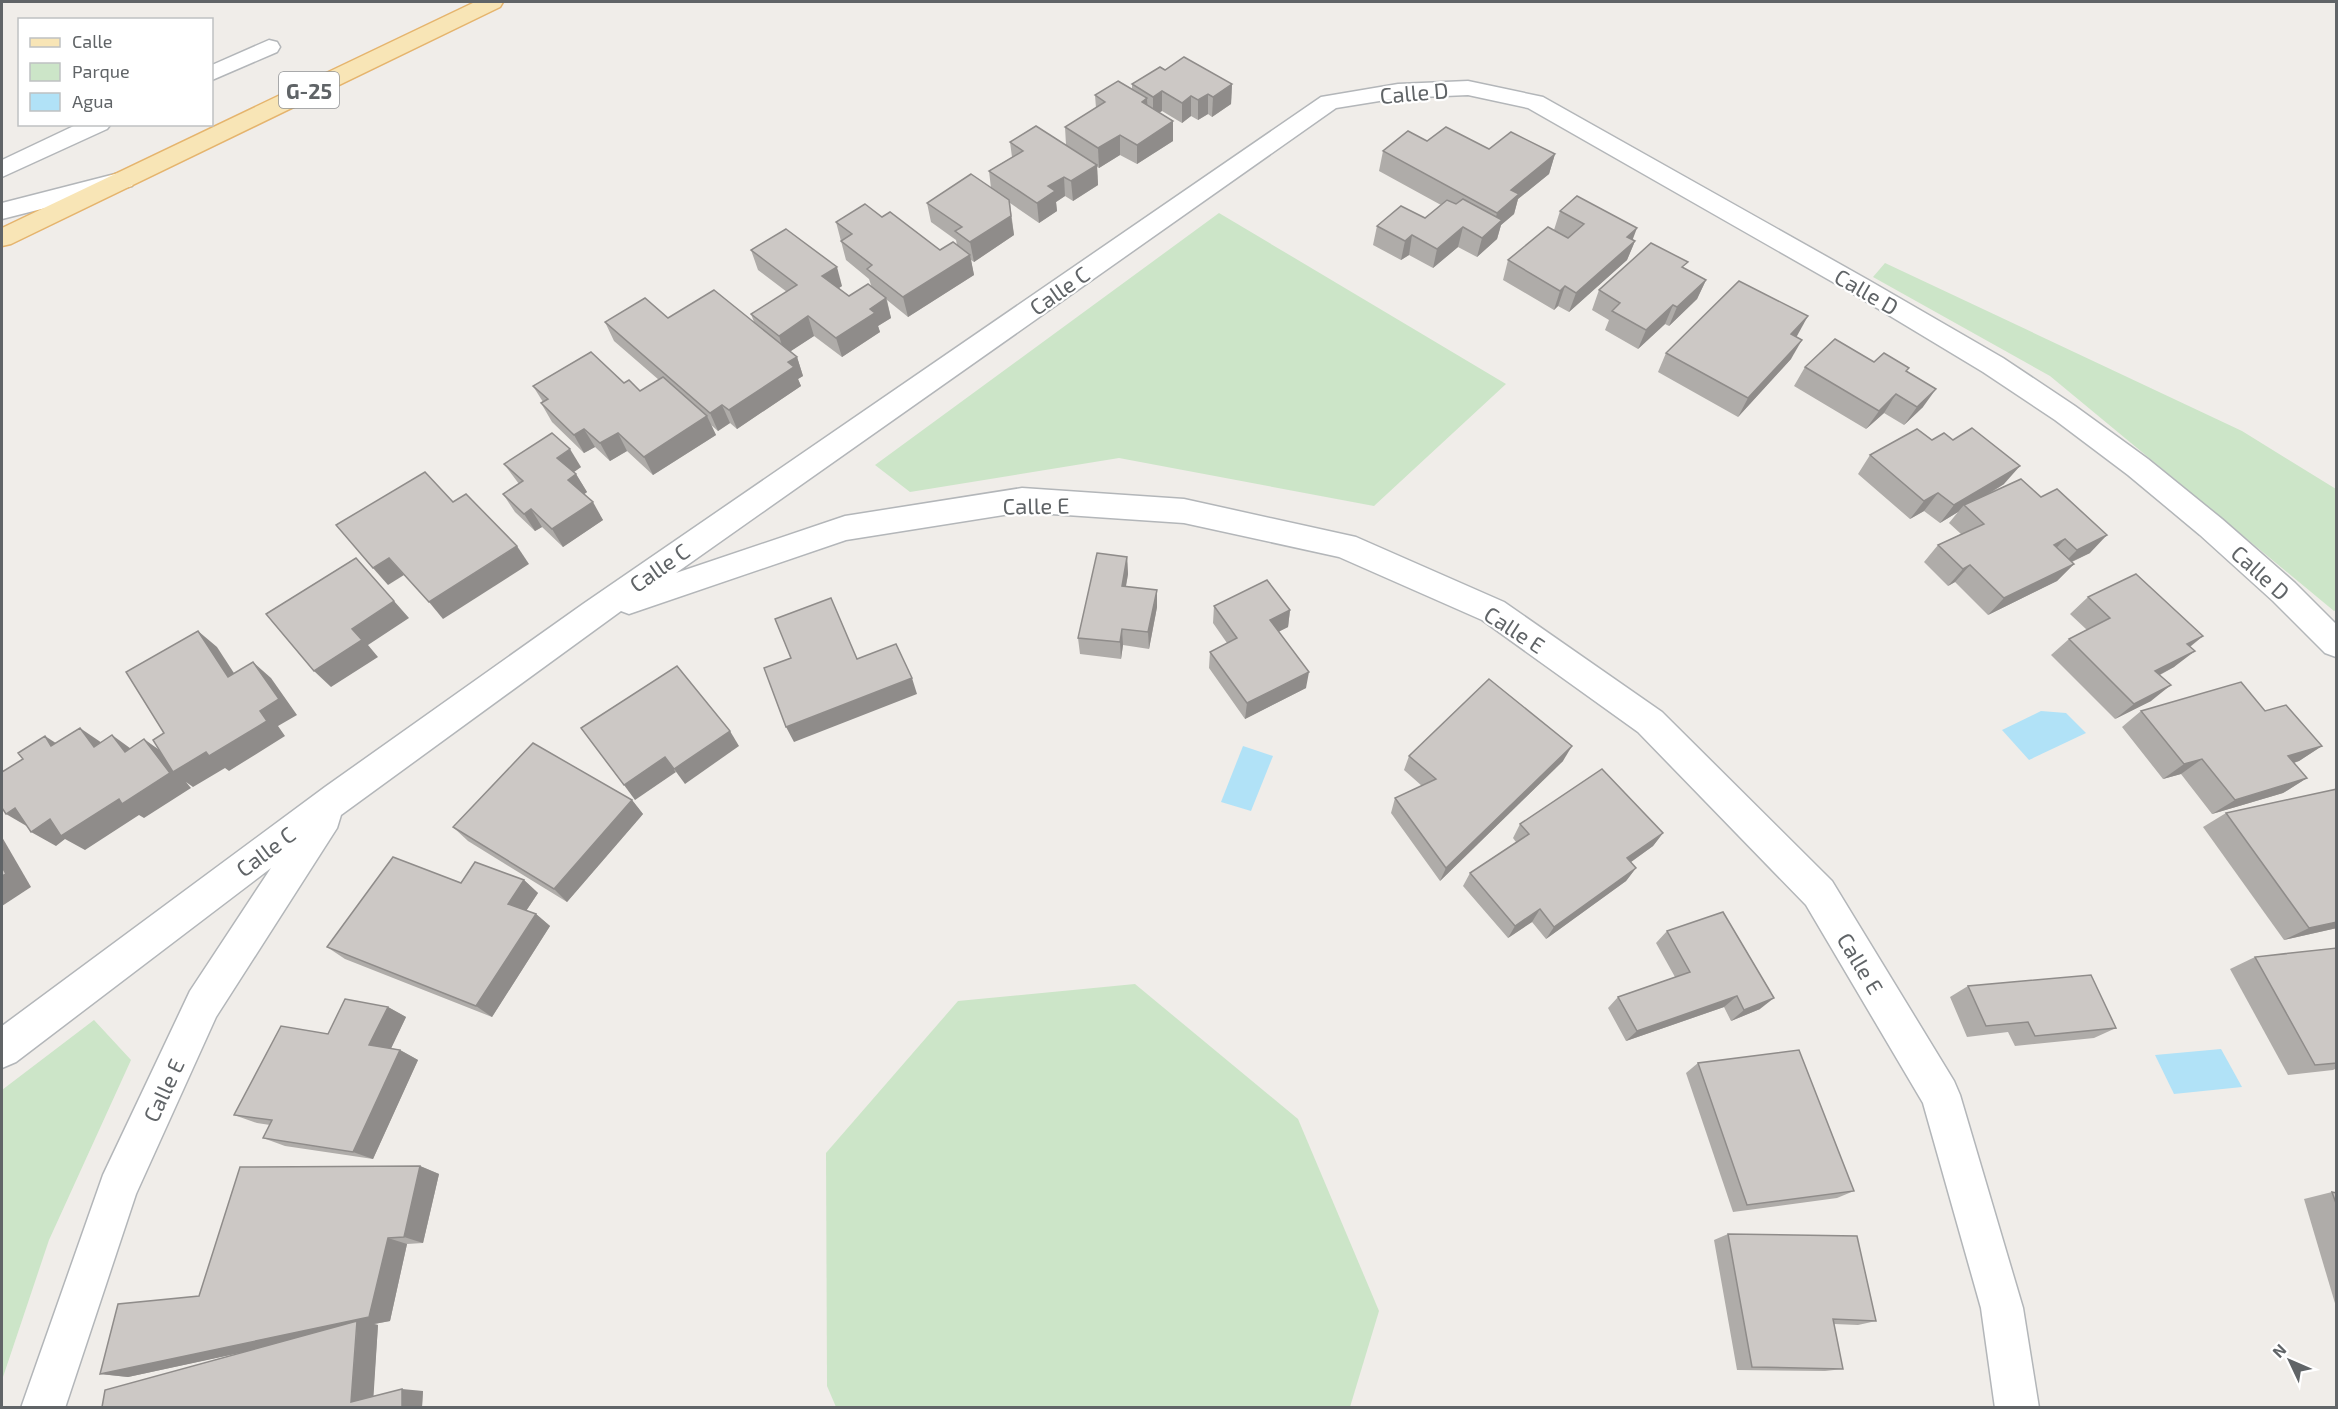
<svg xmlns="http://www.w3.org/2000/svg" width="2338" height="1409" font-family="'Exo 2',sans-serif">
<style>
.green{fill:#cce5c8}
.water{fill:#b1e2f7}
.lines{fill:none;stroke-linecap:round;stroke-linejoin:round}
.minor-casing{stroke:#b3b6b9;stroke-width:3}
.primary-casing{stroke:#e5b46d;stroke-width:3}
.minor{fill:#fff;fill-rule:evenodd}
.primary{fill:#f8e5b6;fill-rule:evenodd}
.wall{fill:#afaca9}
.shaded-wall{fill:#8f8c8a}
.building{fill:#ccc8c5;stroke:#8f8c8a;stroke-width:1.5}
.labels{text-anchor:middle;dominant-baseline:central;stroke-width:4.5;stroke-linejoin:round;paint-order:stroke}
.shield{fill:#fff;stroke:#909295;stroke-width:1.5}
.shield-label{font-size:21px;font-weight:bold;fill:#606467}
.street-label{font-size:22px;fill:#606467;stroke:#fff}
</style>
<rect width="100%" height="100%" fill="#f0ede9"/>
<g class="green">
<polygon points="1219,213 1506,384 1374,506 1119,458 910,492 875,465"/>
<polygon points="1885,263 2242,431 2336,489 2336,610 2334,611 2050,376 1873,277"/>
<polygon points="1135,984 1298,1119 1379,1311 1350,1407 836,1407 827,1386 826,1153 958,1001"/>
<polygon points="94,1020 131,1060 49,1240 2,1380 2,1090"/>
</g>
<g class="water">
<polygon points="2041,711 2066,713 2086,733 2029,760 2002,730"/>
<polygon points="1243,746 1273,756 1251,811 1221,802"/>
<polygon points="2221,1049 2242,1087 2174,1094 2155,1055"/>
</g>
<g class="lines">
<g class="minor-casing">
<g id="minor">
<polygon points="269,40 277,42 280,47 277,52 212,80 212,65"/>
<polygon points="1468,81 1543,97 1870,281 2003,358 2075,406 2148,459 2222,519 2295,583 2336,624 2336,657 2325,653 2273,601 2200,535 2128,475 2055,420 1983,372 1852,293 1528,108 1468,95 1398,98 1336,108 676,573 845,516 1022,488 1184,499 1356,537 1504,602 1662,712 1832,881 1954,1081 1960,1095 2023,1308 2039,1408 1995,1408 1981,1308 1923,1103 1806,905 1638,732 1482,620 1339,557 1184,523 1022,512 846,540 629,614 621,611 341,815 337,828 216,1017 136,1194 65,1408 21,1408 103,1175 190,991 271,868 16,1062 2,1068 2,1026 325,787 583,604 1321,97 1398,84"/>
<polygon points="78,124 111,124 107,129 2,177 2,160"/>
<polygon points="123,172 132,174 135,180 132,186 2,219 2,203"/>
</g>
</g>
<g class="primary-casing">
<polygon id="primary" points="475,2 503,2 500,7 11,244 2,246 2,228"/>
</g>
<use href="#minor" class="minor"/>
<use href="#primary" class="primary"/>
</g>
<g class="wall">
<polygon points="1165,70 1232,84 1231,104 1212,117 1208,114 1198,120 1191,116 1182,123 1162,111 1159,112 1173,121 1173,141 1137,164 1120,155 1099,168 1097,167 1098,185 1073,201 1065,196 1056,202 1057,211 1039,223 1010,203 1014,235 974,262 971,260 974,275 908,317 887,300 891,318 878,326 880,332 842,357 814,336 790,351 797,357 803,376 798,379 801,386 737,429 730,423 718,431 711,425 716,435 653,475 627,451 610,461 595,447 584,453 552,422 541,403 543,402 533,386 624,383 640,391 659,380 614,341 605,322 668,318 754,322 751,314 787,292 758,270 751,250 842,286 839,288 849,296 872,288 869,279 846,260 836,222 882,217 940,250 957,245 956,240 931,222 927,203 991,188 989,171 1012,157 1010,142 1066,145 1065,127 1096,108 1095,95 1132,89 1132,84"/>
<polygon points="1427,141 1489,149 1555,154 1549,174 1518,199 1514,214 1501,225 1497,239 1477,257 1458,247 1433,268 1409,255 1401,260 1373,245 1377,226 1425,218 1441,205 1379,171 1383,151"/>
<polygon points="1560,211 1635,241 1627,260 1569,312 1558,306 1554,310 1503,280 1508,260 1554,230"/>
<polygon points="1685,269 1706,280 1697,299 1669,326 1665,324 1638,349 1605,330 1609,320 1592,310 1599,290"/>
<polygon points="1797,336 1796,337 1791,359 1738,417 1658,372 1666,353"/>
<polygon points="1874,362 1907,371 1923,407 1904,425 1884,413 1866,429 1794,386 1805,367"/>
<polygon points="1932,440 2004,484 1989,494 2090,553 2072,562 2074,564 2057,581 1988,615 1955,582 1948,586 1924,562 1938,545 1961,534 1949,523 1958,512 1940,523 1924,511 1910,519 1858,474 1870,455"/>
<polygon points="504,464 581,467 574,472 576,474 587,492 584,494 603,520 563,547 542,527 535,531 515,512 503,494 519,484"/>
<polygon points="1127,557 1128,574 1126,586 1157,607 1149,649 1123,645 1121,659 1080,654 1078,638"/>
<polygon points="2088,597 2203,636 2190,647 2174,667 2160,675 2151,701 2115,719 2051,655 2069,639 2087,630 2070,614"/>
<polygon points="1214,606 1290,610 1288,627 1278,632 1306,688 1245,719 1209,668 1210,652 1227,643 1213,623"/>
<polygon points="2141,711 2265,711 2322,746 2299,761 2294,763 2307,778 2283,793 2212,814 2181,774 2163,779 2122,727"/>
<polygon points="1409,756 1563,761 1440,881 1391,813 1395,798 1422,786 1404,770"/>
<polygon points="2337,789 2337,928 2284,940 2203,827 2226,813"/>
<polygon points="632,800 643,814 567,902 468,841 453,827"/>
<polygon points="1520,824 1663,833 1653,846 1631,862 1636,868 1626,881 1546,939 1532,922 1508,938 1463,886 1470,873 1516,842 1513,838"/>
<polygon points="524,880 538,893 526,911 536,914 550,926 492,1017 345,959 327,947"/>
<polygon points="1667,931 1760,1009 1731,1021 1724,1007 1626,1041 1608,1008 1618,997 1675,977 1656,943"/>
<polygon points="2337,948 2337,1068 2333,1070 2288,1075 2230,969 2255,957"/>
<polygon points="1968,986 2116,1028 2094,1038 2015,1046 2008,1032 1967,1037 1950,997"/>
<polygon points="388,1007 406,1017 391,1048 400,1050 418,1060 373,1159 285,1146 263,1138 270,1125 257,1123 234,1115 328,1034"/>
<polygon points="1698,1063 1854,1191 1837,1198 1733,1212 1686,1073"/>
<polygon points="420,1166 439,1174 423,1243 407,1244 390,1321 374,1324 378,1325 373,1396 423,1391 422,1407 102,1407 243,1352 128,1377 100,1374 199,1296"/>
<polygon points="2332,1192 2337,1193 2337,1310 2304,1199"/>
<polygon points="1728,1234 1876,1321 1858,1325 1834,1324 1843,1369 1825,1371 1737,1370 1714,1240"/>
</g>
<g class="shaded-wall">
<polygon points="1232,84 1231,104 1212,117 1213,97"/>
<polygon points="1162,91 1162,111 1153,117 1153,97"/>
<polygon points="1208,94 1208,114 1198,120 1198,100"/>
<polygon points="1191,96 1191,116 1182,123 1182,103"/>
<polygon points="1147,98 1148,118 1142,102"/>
<polygon points="1173,121 1173,141 1137,164 1137,145"/>
<polygon points="1120,135 1120,155 1099,168 1098,148"/>
<polygon points="1555,154 1549,174 1518,199 1514,214 1501,225 1497,239 1477,257 1482,238 1493,228 1497,213 1511,190"/>
<polygon points="1097,165 1098,185 1073,201 1071,181"/>
<polygon points="1064,177 1065,196 1056,202 1057,211 1039,223 1037,203 1048,186"/>
<polygon points="1011,216 1014,235 974,262 970,242"/>
<polygon points="1463,227 1458,247 1433,268 1437,249"/>
<polygon points="1637,228 1631,244 1635,241 1627,260 1569,312 1576,293 1627,237"/>
<polygon points="1412,235 1409,255 1401,260 1405,241"/>
<polygon points="970,255 974,275 908,317 903,297"/>
<polygon points="837,267 842,286 828,295 822,276"/>
<polygon points="1706,280 1697,299 1669,326 1677,307"/>
<polygon points="1565,286 1558,306 1554,310 1560,291"/>
<polygon points="886,298 891,318 878,326 880,332 842,357 836,338 870,309"/>
<polygon points="1673,305 1665,324 1638,349 1646,330"/>
<polygon points="808,316 814,336 785,355 779,336"/>
<polygon points="1808,316 1797,336 1781,353 1791,334"/>
<polygon points="1802,340 1791,359 1738,417 1748,398"/>
<polygon points="797,357 803,376 798,379 801,386 737,429 729,410 788,362"/>
<polygon points="1936,389 1923,407 1904,425 1917,407"/>
<polygon points="1896,394 1884,413 1866,429 1879,411"/>
<polygon points="722,405 730,423 718,431 710,413"/>
<polygon points="707,416 716,435 653,475 644,457"/>
<polygon points="584,429 595,447 584,453 574,435"/>
<polygon points="618,433 627,451 610,461 600,443"/>
<polygon points="570,449 581,467 568,476 557,458"/>
<polygon points="2020,466 2004,484 1966,507 1964,505 1958,512 1940,523 1954,505"/>
<polygon points="576,474 587,492 579,498 568,480"/>
<polygon points="1938,493 1924,511 1910,519 1924,501"/>
<polygon points="593,502 603,520 563,547 552,529"/>
<polygon points="531,509 542,527 535,531 524,514"/>
<polygon points="2107,535 2090,553 2060,567 2077,550"/>
<polygon points="2065,539 2048,557 2054,545"/>
<polygon points="517,546 529,564 443,619 429,602"/>
<polygon points="1127,557 1128,574 1123,602 1122,586"/>
<polygon points="389,558 404,575 388,585 373,568"/>
<polygon points="2074,564 2057,581 1988,615 2004,598"/>
<polygon points="1970,565 1955,582 1948,586 1963,569"/>
<polygon points="1157,590 1157,607 1149,649 1148,632"/>
<polygon points="394,601 409,618 368,645 378,657 331,687 314,671 352,629"/>
<polygon points="1290,610 1288,627 1268,637 1270,620"/>
<polygon points="1122,629 1123,645 1121,659 1120,642"/>
<polygon points="198,631 217,647 247,693 228,677"/>
<polygon points="2203,636 2183,652 2187,644"/>
<polygon points="2195,651 2174,667 2136,687 2155,671"/>
<polygon points="253,662 271,678 297,715 278,726 285,736 229,771 225,768 193,787 186,782 191,788 144,818 139,815 85,850 65,839 56,846 31,832 144,739 165,754 260,711"/>
<polygon points="1309,672 1306,688 1245,719 1247,703"/>
<polygon points="912,678 917,694 794,742 786,727"/>
<polygon points="2171,685 2151,701 2115,719 2134,704"/>
<polygon points="80,728 102,743 94,747"/>
<polygon points="730,731 739,746 685,784 674,769"/>
<polygon points="112,735 134,751 125,752"/>
<polygon points="45,736 68,751 51,746"/>
<polygon points="1572,746 1563,761 1440,881 1446,868"/>
<polygon points="2322,746 2299,761 2265,771 2288,756"/>
<polygon points="665,757 676,772 635,800 624,785"/>
<polygon points="2202,759 2181,774 2163,779 2184,764"/>
<polygon points="2307,778 2283,793 2212,814 2235,800"/>
<polygon points="632,800 643,814 567,902 554,889"/>
<polygon points="15,808 30,828 6,814"/>
<polygon points="1663,833 1653,846 1617,872 1627,858"/>
<polygon points="2,837 31,887 2,906"/>
<polygon points="1636,868 1626,881 1546,939 1554,927"/>
<polygon points="524,880 538,893 522,917 508,904"/>
<polygon points="1540,909 1532,922 1508,938 1515,926"/>
<polygon points="536,914 550,926 492,1017 476,1006"/>
<polygon points="2337,922 2337,928 2284,940 2309,928"/>
<polygon points="1737,996 1724,1007 1626,1041 1637,1031"/>
<polygon points="1774,998 1760,1009 1731,1021 1744,1010"/>
<polygon points="388,1007 406,1017 388,1055 369,1045"/>
<polygon points="400,1050 418,1060 373,1159 353,1152"/>
<polygon points="420,1166 439,1174 423,1243 404,1237"/>
<polygon points="388,1238 407,1244 390,1321 374,1324 378,1325 373,1404 351,1402 357,1328 128,1377 100,1374"/>
<polygon points="402,1389 423,1391 422,1407 402,1407"/>
</g>
<g class="building">
<polygon points="1184,57 1232,84 1213,97 1208,94 1198,100 1191,96 1182,103 1162,91 1153,97 1132,84 1160,67 1165,70"/>
<polygon points="1118,81 1147,98 1142,102 1173,121 1137,145 1120,135 1098,148 1065,127 1105,102 1095,95"/>
<polygon points="1036,126 1097,165 1071,181 1064,177 1048,186 1055,191 1037,203 989,171 1023,151 1010,142"/>
<polygon points="1446,127 1489,149 1511,132 1555,154 1511,190 1519,194 1497,213 1383,151 1408,131 1427,141"/>
<polygon points="971,174 1009,200 1011,216 970,242 955,231 962,227 927,203"/>
<polygon points="1577,196 1637,228 1627,237 1635,241 1576,293 1565,286 1560,291 1508,260 1548,227 1568,238 1584,224 1560,211"/>
<polygon points="1463,199 1502,220 1482,238 1463,227 1437,249 1412,235 1405,241 1377,226 1401,206 1425,218 1447,200 1456,204"/>
<polygon points="865,204 882,217 890,212 940,250 953,242 970,255 903,297 867,269 872,265 841,241 852,234 836,222"/>
<polygon points="786,229 837,267 822,276 849,296 868,284 886,298 870,309 875,313 836,338 808,316 779,336 751,314 797,285 751,250"/>
<polygon points="1651,243 1688,262 1682,267 1706,280 1677,307 1673,305 1646,330 1612,311 1620,303 1599,290"/>
<polygon points="1739,281 1808,316 1791,334 1802,340 1748,398 1666,353"/>
<polygon points="714,290 797,357 788,362 794,367 729,410 722,405 710,413 605,322 645,298 668,318"/>
<polygon points="1835,339 1874,362 1884,353 1909,368 1906,371 1936,389 1917,407 1896,394 1879,411 1805,367"/>
<polygon points="591,352 624,383 629,380 640,391 663,377 707,416 644,457 618,433 600,443 584,429 574,435 541,403 548,399 533,386"/>
<polygon points="1972,428 2020,466 1954,505 1938,493 1924,501 1870,455 1917,429 1932,440 1944,433 1953,440"/>
<polygon points="552,433 570,449 557,458 576,474 568,480 593,502 552,529 531,509 524,514 503,494 523,481 504,464"/>
<polygon points="425,472 453,502 466,494 517,546 429,602 389,558 373,568 336,525"/>
<polygon points="2021,479 2041,497 2057,489 2107,535 2077,550 2065,539 2054,545 2074,564 2004,598 1970,565 1963,569 1938,545 1984,524 1964,505"/>
<polygon points="1097,553 1127,557 1122,586 1157,590 1148,632 1122,629 1120,642 1078,638"/>
<polygon points="356,558 394,601 352,629 362,640 314,671 266,614"/>
<polygon points="2136,574 2203,636 2187,644 2195,651 2155,671 2171,685 2134,704 2069,639 2110,618 2088,597"/>
<polygon points="1267,580 1290,610 1270,620 1309,672 1247,703 1210,652 1237,638 1214,606"/>
<polygon points="831,598 857,659 896,644 912,678 786,727 764,668 791,658 775,619"/>
<polygon points="198,631 228,677 253,662 279,699 260,711 267,721 209,756 206,752 173,772 153,740 164,733 126,672"/>
<polygon points="677,666 730,731 674,769 665,757 624,785 581,728"/>
<polygon points="1489,679 1572,746 1446,868 1395,798 1436,779 1409,756"/>
<polygon points="2241,682 2265,711 2286,705 2322,746 2288,756 2307,778 2235,800 2202,759 2184,764 2141,711"/>
<polygon points="80,728 94,747 112,735 125,752 144,739 170,773 122,804 119,799 61,836 50,819 31,832 15,808 6,814 2,808 2,772 23,759 18,753 45,736 51,746"/>
<polygon points="533,743 632,800 554,889 453,827"/>
<polygon points="1602,769 1663,833 1627,858 1636,868 1554,927 1540,909 1515,926 1470,873 1529,834 1520,824"/>
<polygon points="2337,789 2337,922 2309,928 2226,813"/>
<polygon points="393,857 461,883 475,862 524,880 508,904 536,914 476,1006 327,947"/>
<polygon points="2,867 6,874 2,876"/>
<polygon points="1723,912 1774,998 1744,1010 1737,996 1637,1031 1618,997 1690,972 1667,931"/>
<polygon points="2337,948 2337,1063 2315,1065 2255,957"/>
<polygon points="2091,975 2116,1028 2035,1036 2028,1022 1986,1026 1968,986"/>
<polygon points="345,999 388,1007 369,1045 400,1050 353,1152 263,1138 272,1120 234,1115 281,1026 328,1034"/>
<polygon points="1799,1050 1854,1191 1747,1205 1698,1063"/>
<polygon points="420,1166 404,1237 388,1238 369,1317 100,1374 118,1304 199,1296 240,1167"/>
<polygon points="2332,1192 2337,1193 2337,1206"/>
<polygon points="1728,1234 1857,1236 1876,1321 1833,1319 1843,1369 1752,1367"/>
<polygon points="357,1321 351,1402 402,1389 402,1407 102,1407 105,1390"/>
</g>
<g class="labels">
<rect class="shield" x="279" y="72" width="60" height="36" rx="4.5"/>
<g class="shield-label">
<text x="309" y="90">G-25</text>
</g>
<g class="street-label">
<text transform="translate(1414 92) rotate(-5)">Calle D</text>
<text transform="translate(1059 290) rotate(-35)">Calle C</text>
<text transform="translate(1867 291) rotate(30)">Calle D</text>
<text transform="translate(1036 505) rotate(-1)">Calle E</text>
<text transform="translate(659 567) rotate(-35)">Calle C</text>
<text transform="translate(2261 572) rotate(42)">Calle D</text>
<text transform="translate(1515 629) rotate(33)">Calle E</text>
<text transform="translate(265 851) rotate(-37)">Calle C</text>
<text transform="translate(1861 963) rotate(59)">Calle E</text>
<text transform="translate(163 1090) rotate(-65)">Calle E</text>
</g>
</g>
<rect width="2338" height="1409" fill="none" stroke="#606467" stroke-width="6"/>
<rect x="18" y="18" width="195" height="108" fill="#ffffff" stroke="#bfc1c2" stroke-width="1.5"/>
<rect x="30" y="38" width="30" height="9" fill="#f8e5b6" stroke="#bfc1c2" stroke-width="1.5"/>
<text x="72" y="48" font-size="18" fill="#606467">Calle</text>
<rect x="30" y="63" width="30" height="18" fill="#cce5c8" stroke="#bfc1c2" stroke-width="1.5"/>
<text x="72" y="78" font-size="18" fill="#606467">Parque</text>
<rect x="30" y="93" width="30" height="18" fill="#b1e2f7" stroke="#bfc1c2" stroke-width="1.5"/>
<text x="72" y="108" font-size="18" fill="#606467">Agua</text>
<g transform="translate(2290 1361) rotate(314)" stroke="#ffffff" stroke-width="4.5" paint-order="stroke">
<path d="M0-4.5L10 22L0 15L-10 22Z" fill="#606467"/>
<text y="-9" font-size="16" font-weight="bold" text-anchor="middle" fill="#606467">N</text>
</g>
</svg>
